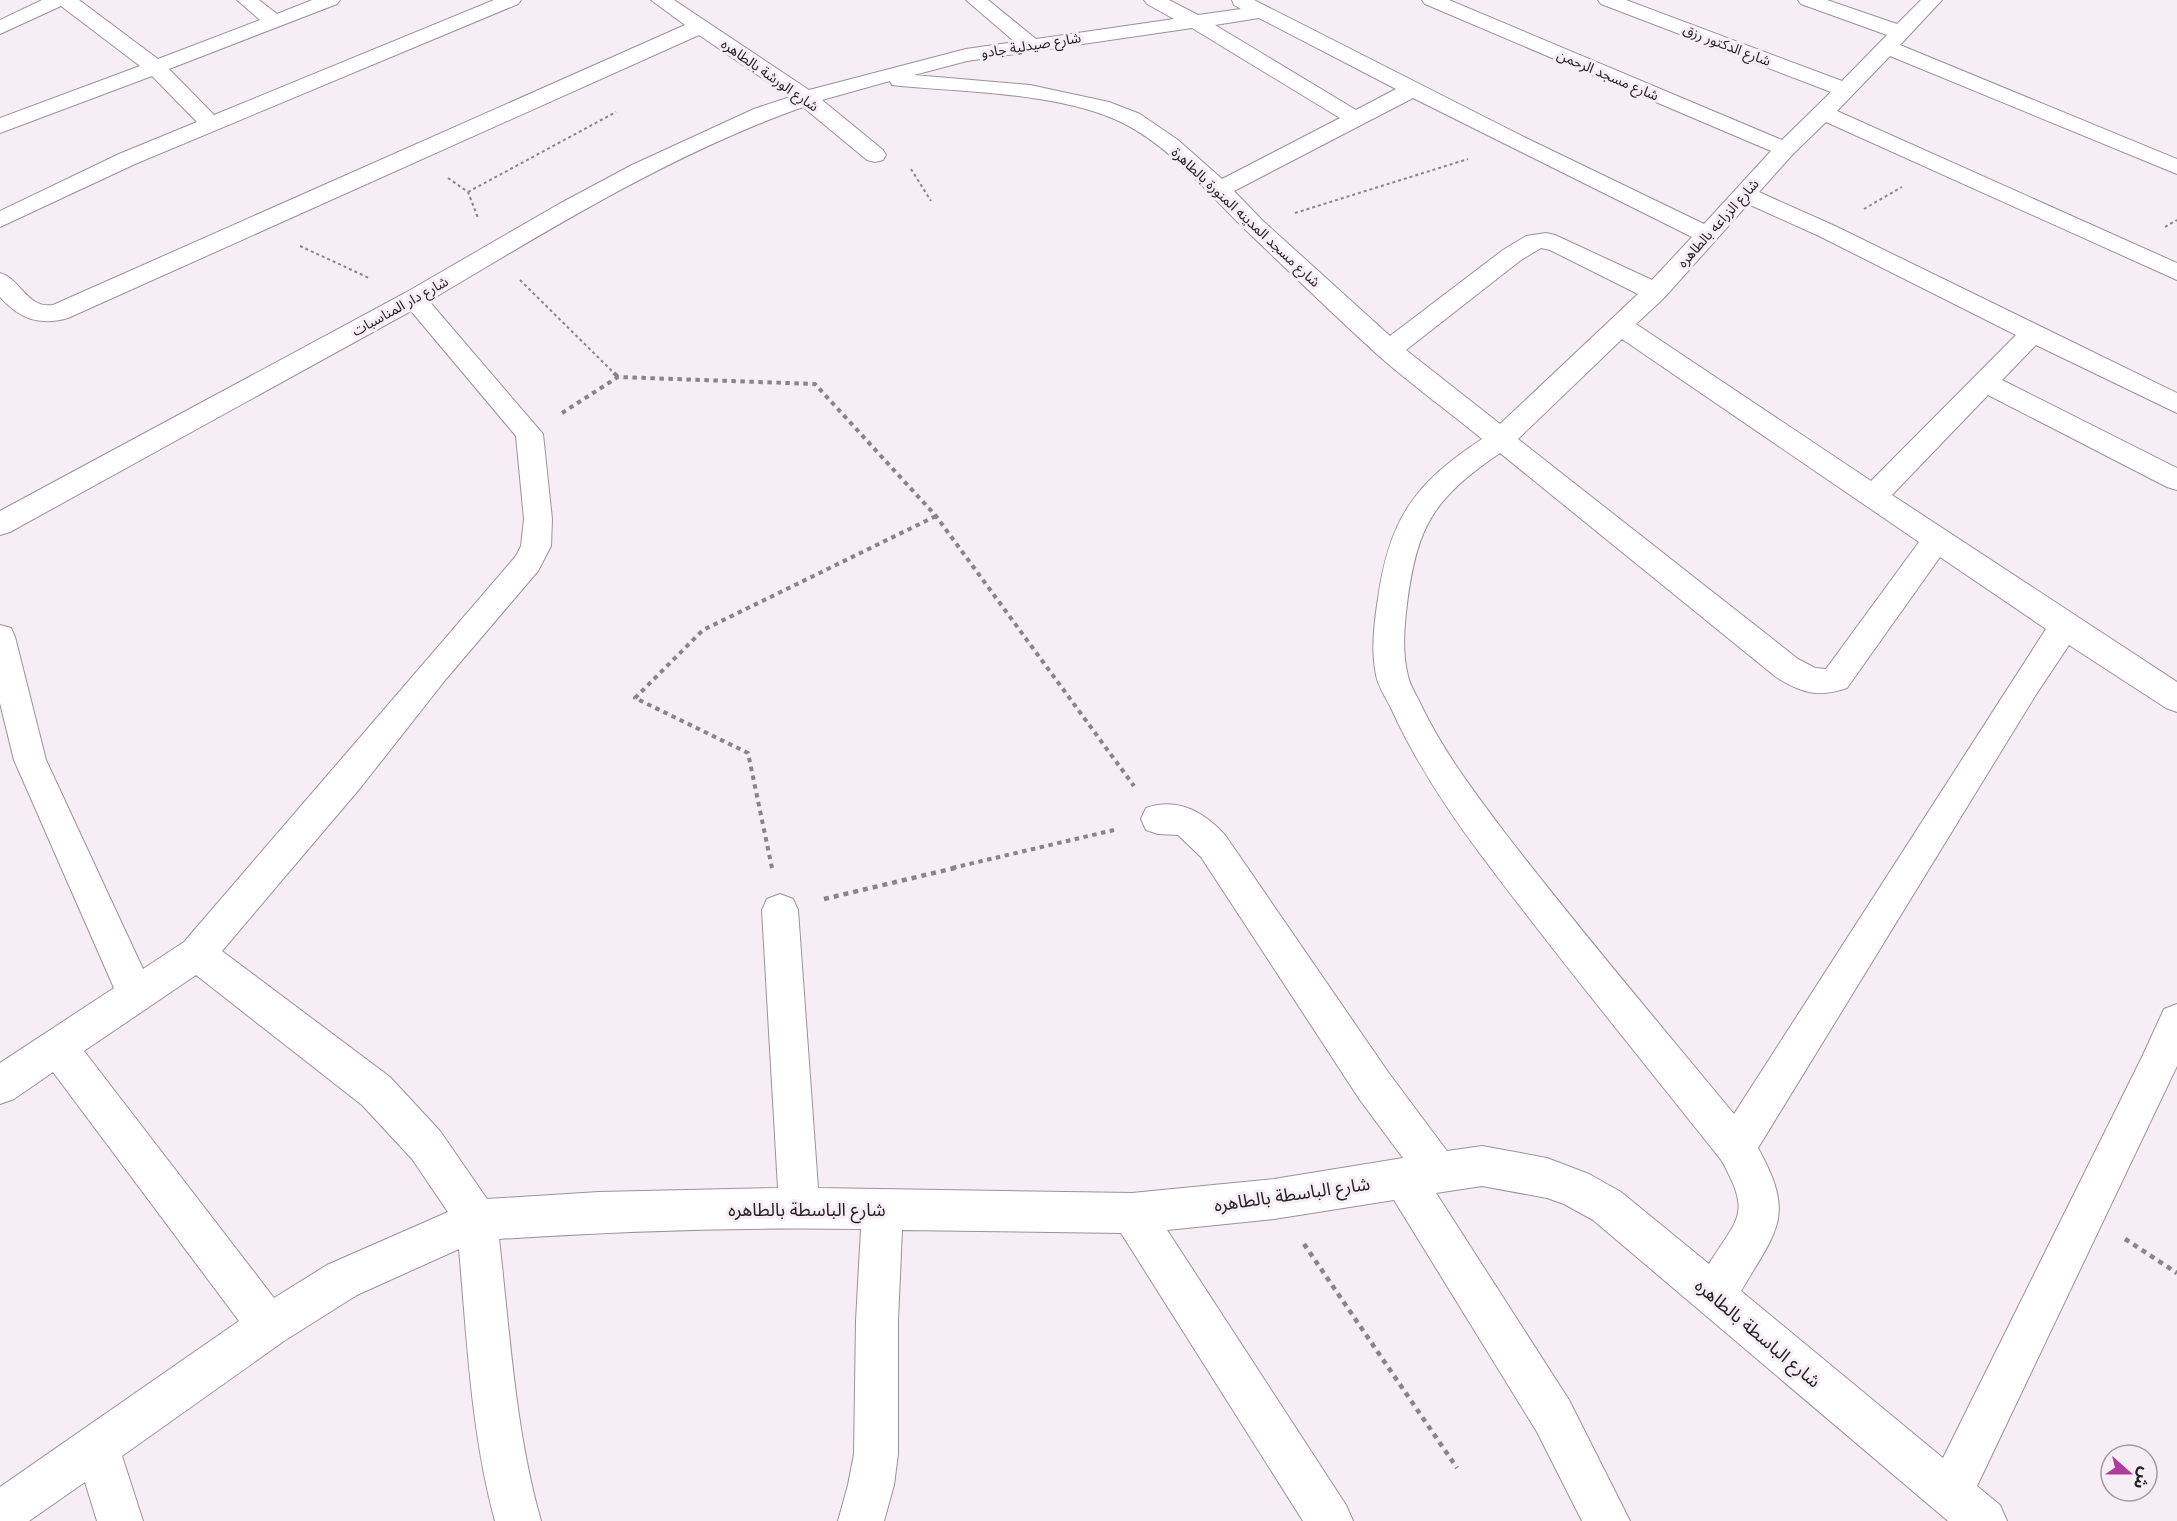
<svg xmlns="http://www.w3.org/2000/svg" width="2177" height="1521" font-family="Lora,'Noto Sans Arabic',serif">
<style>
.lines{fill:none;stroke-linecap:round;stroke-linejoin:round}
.street-casing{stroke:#9b9299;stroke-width:2}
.path-far2{stroke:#8a8488;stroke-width:2;stroke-dasharray:3 3;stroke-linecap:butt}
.path-far1{stroke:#8a8488;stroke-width:4;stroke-dasharray:4.5 4.5;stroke-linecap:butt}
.path{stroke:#8a8488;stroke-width:4.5;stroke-dasharray:5 5;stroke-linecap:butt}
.street{fill:#fff;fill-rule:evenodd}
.labels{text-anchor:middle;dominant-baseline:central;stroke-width:6;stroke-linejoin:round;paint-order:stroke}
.far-street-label{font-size:14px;fill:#242123;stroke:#f7edf4}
.near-street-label{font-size:18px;fill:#242123;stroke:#f7edf4}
</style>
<rect width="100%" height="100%" fill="#f7edf4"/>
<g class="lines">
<g class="street-casing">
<g id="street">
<polygon points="42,0 79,0 158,59 260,20 237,0 259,0 277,14 312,0 340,0 337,4 169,69 214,115 494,0 521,0 518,4 135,164 0,227 0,211 119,154 197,122 152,76 0,133 0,118 140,66 61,6 0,34 0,20"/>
<path d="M651,0H674L809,90L966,49L1015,42L966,0H988L1036,39L1174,19L1147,4L1144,0H1169L1198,15L1241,9L1234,5L1232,0H1254L1526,138L1704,224L1771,151L1425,4L1422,0H1449L1782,140L1831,92L1601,4L1598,0H1626L1842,81L1887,35L1801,4L1798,0H1827L1897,24L1921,0H1942L1900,45L2177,159V174L1890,56L1837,111L2177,263V280L1826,122L1793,154L1759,192L1835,226L2177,393V413L2036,345L2002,380L2177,468V490L2167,487L1988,395L1892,495L2177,682V712L2166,708L2069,645L2035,696L1758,1148C1796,1216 1777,1230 1741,1291L1943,1458L2143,1055L2164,1009L2177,1004V1066L1977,1486L2000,1505L2007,1521H1948L1593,1220L1564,1204L1547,1198L1482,1186L1436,1193L1569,1400L1630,1521H1582L1537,1432L1394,1200L1274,1219L1167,1230L1346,1505L1353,1521H1303L1121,1233L902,1230L898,1321V1454L894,1485L884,1521H838L848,1485L854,1454L856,1321L861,1229C741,1227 620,1231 499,1239C510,1333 515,1430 541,1521H495C471,1433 467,1339 459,1249L357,1295L284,1341L122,1456L143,1521H97L85,1482L29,1521H0V1487L239,1321L53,1072L14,1099L0,1104V1063L114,988L14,760L0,703V625L11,628L15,637L46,760L143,969L184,942L516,556L521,546L524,519L516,436L411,311L10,532L0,535V511L405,293L559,204L632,165L754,109L790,97L699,35L68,318C39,326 20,319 0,297V273C21,279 27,309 53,305L685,25ZM1259,18L1396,89L1356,110L1215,25ZM1192,28L1340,118L1222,179L1178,140L1140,114L1109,102L1030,85L914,75L967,61ZM890,81L892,85L900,86C967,92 1063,93 1123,123C1175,149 1212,199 1253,237C1295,277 1336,317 1379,356C1412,385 1448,411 1482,439C1415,483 1389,519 1378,599C1374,624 1371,650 1376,675C1378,686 1386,698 1391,708C1415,761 1446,808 1481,855C1559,959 1641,1059 1722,1161C1751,1215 1739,1216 1709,1264L1621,1192L1589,1174L1547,1158L1482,1146L1447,1151L1388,1072L1225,835C1204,812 1177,797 1146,808L1141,819L1146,830L1158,834L1178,835L1201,857L1360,1100L1403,1158L1274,1179L1132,1193L818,1188L798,910L793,899L780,894L767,899L762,910L778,1188L599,1192L487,1199L440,1131L390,1077L222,951L361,787L446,679L538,571L551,546L552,519L543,434L429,301C550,229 671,154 803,107L867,160L875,162L883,160L886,155L883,150L822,100ZM1413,98L1692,237L1652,280L1555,235L1546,233L1526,236L1503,250L1390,336L1262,220L1234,191ZM1748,204L1819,236L2016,335L1871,481L1636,324L1664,298ZM1541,248L1550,250L1638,294L1500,424L1406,350L1521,260ZM1622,339L1919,542L1826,669L1815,668L1798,659L1518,439ZM1500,453L1776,677C1802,693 1818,698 1847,688L1940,557L2046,629L1734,1114C1657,1021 1579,929 1505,833C1474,792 1443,751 1421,705C1417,696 1410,686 1408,676C1402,652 1404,628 1407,604C1417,525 1434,498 1500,453ZM196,975L362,1105L412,1159L448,1212L327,1265L274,1298L84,1051Z"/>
</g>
</g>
<g class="path-far2">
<polyline points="911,169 931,201"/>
<polyline points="448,178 468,192 478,218"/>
<polyline points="468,192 616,112"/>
<polyline points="1864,209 1902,187"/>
<polyline points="1295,213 1468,159"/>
<polyline points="2165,227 2177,220"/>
<polyline points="300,246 369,278"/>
<polyline points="520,280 615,374"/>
</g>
<g class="path-far1">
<polyline points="614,373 618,377"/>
<polyline points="562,413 618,377 815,384 936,516 1134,786"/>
<polyline points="772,868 748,753 635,698 703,630 936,516"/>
<polyline points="952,868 1114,830"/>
</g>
<g class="path">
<polyline points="824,899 959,867"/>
<polyline points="2125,1239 2177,1273"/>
<polyline points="1304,1244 1457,1468"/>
</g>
<use href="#street" class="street"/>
</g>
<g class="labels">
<g class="far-street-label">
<text transform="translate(1031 45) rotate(-9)">شارع صيدلية جادو</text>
<text transform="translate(1727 45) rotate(21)">شارع الدكتور رزق</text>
<text transform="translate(770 75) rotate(35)">شارع الورشة بالطاهره</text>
<text transform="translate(1608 75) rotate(23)">شارع مسجد الرحمن</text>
<text transform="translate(1246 217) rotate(43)">شارع مسجد المدينه المنورة بالطاهرة</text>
<text transform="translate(1718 223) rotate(-48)">شارع الزراعه بالطاهره</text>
<text transform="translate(400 306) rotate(-29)">شارع دار المناسبات</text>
</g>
<g class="near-street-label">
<text transform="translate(1292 1194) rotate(-8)">شارع الباسطة بالطاهره</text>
<text x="807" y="1209">شارع الباسطة بالطاهره</text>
<text transform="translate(1758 1333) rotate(40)">شارع الباسطة بالطاهره</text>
</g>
</g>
<g transform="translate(2129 1473) rotate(111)"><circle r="28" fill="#f7edf4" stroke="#a39ba0" stroke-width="1.5"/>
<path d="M0-4.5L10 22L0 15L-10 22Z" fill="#ad3e9b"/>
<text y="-9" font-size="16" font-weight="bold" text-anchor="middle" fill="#242123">ش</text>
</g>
</svg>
